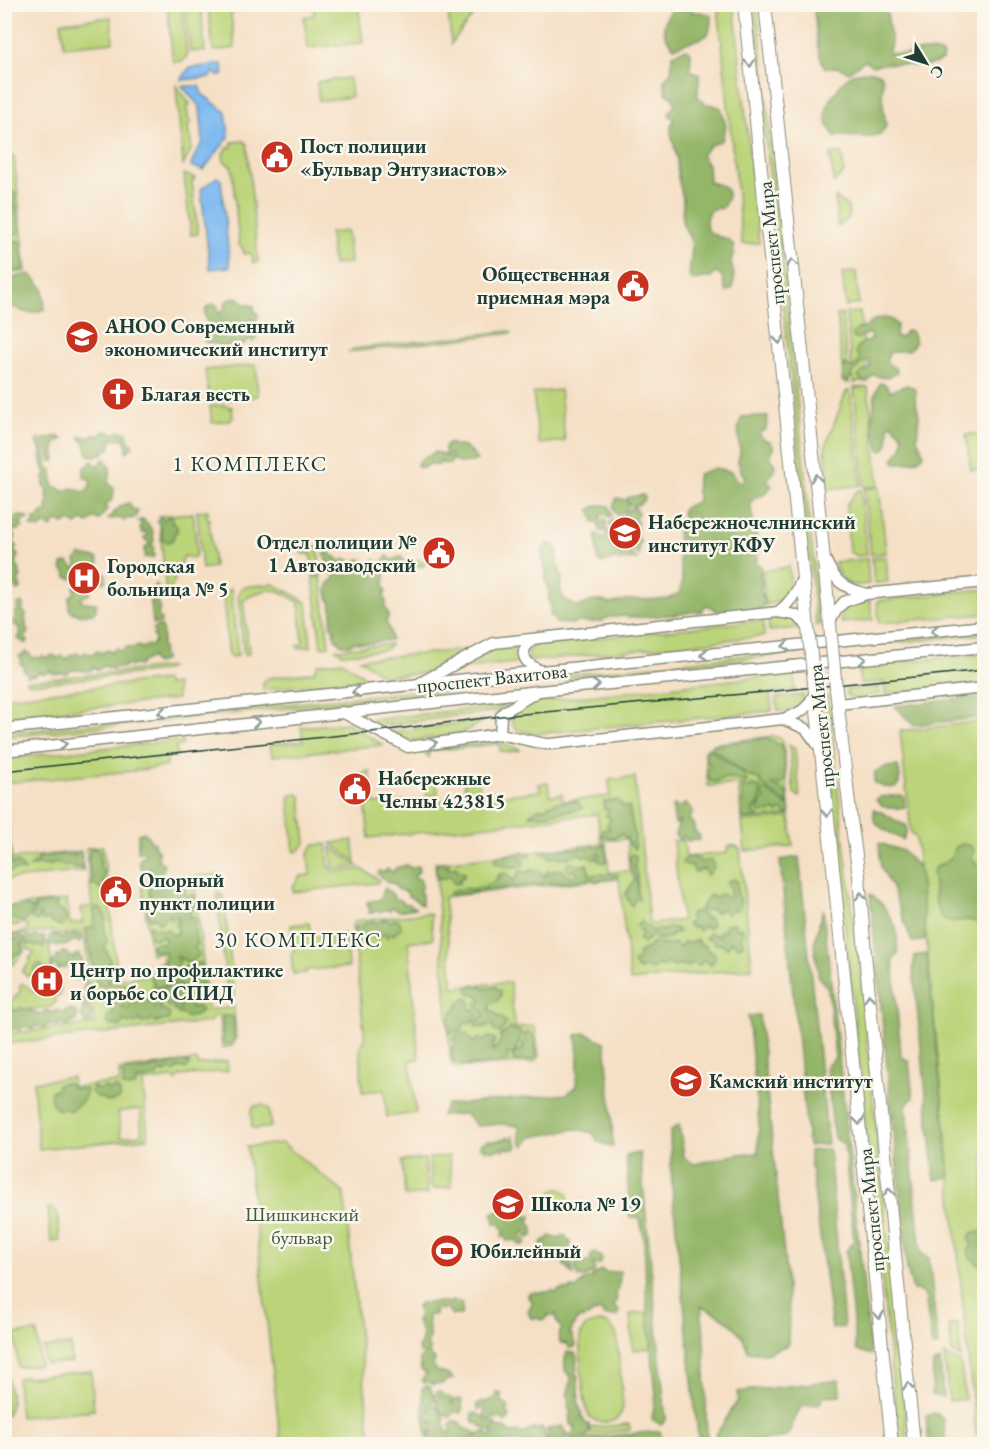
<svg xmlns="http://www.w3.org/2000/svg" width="989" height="1449" font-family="'EB Garamond',serif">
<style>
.green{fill:#bbd479;stroke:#6d8856;stroke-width:1.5;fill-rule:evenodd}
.forest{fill:#94b669;stroke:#5a7a4e;stroke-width:1.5}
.water{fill:#80baf1;stroke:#507c92;stroke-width:1.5}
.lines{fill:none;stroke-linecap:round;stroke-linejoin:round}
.secondary-casing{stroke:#8a8e7c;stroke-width:13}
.primary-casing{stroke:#8a8e7c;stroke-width:14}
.secondary{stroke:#fff;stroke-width:10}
.primary{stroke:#fff;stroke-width:12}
.tram{stroke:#1f3d34;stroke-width:1.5}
.primary-bridge-casing{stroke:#8a8e7c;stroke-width:14;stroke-linecap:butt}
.primary-bridge{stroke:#fff;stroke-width:12}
.oneway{stroke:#8f9e9a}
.labels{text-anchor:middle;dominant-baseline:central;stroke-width:5;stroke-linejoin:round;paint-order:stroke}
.poi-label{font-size:20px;font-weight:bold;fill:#1f3d34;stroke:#fbf7ec;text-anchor:start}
.street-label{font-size:20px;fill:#1f3d34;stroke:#fbf7ec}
.park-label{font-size:20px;fill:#3e5b42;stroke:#fbf7ec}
.quarter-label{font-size:22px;letter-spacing:1.5px;fill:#1f3d34;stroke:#fbf7ec}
</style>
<rect width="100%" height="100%" fill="#fbf7ec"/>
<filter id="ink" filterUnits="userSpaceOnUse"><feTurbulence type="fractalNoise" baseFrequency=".0167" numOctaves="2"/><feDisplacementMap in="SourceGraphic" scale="12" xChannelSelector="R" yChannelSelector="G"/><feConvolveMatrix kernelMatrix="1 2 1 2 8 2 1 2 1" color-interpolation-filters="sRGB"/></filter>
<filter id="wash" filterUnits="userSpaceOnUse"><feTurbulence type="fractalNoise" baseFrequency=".008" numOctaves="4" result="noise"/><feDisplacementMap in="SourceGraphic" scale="24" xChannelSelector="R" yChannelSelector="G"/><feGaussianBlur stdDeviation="1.35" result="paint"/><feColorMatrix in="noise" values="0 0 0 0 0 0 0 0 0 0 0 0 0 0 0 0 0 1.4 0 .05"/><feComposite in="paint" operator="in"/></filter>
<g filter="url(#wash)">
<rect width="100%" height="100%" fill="#f5dfc5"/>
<g class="green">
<polygon points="167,5 182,6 187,56 183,61 173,62"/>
<polygon points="185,5 201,5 205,52 202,51 190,52"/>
<polygon points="208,5 234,5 235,10 231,15 235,48 213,51"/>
<polygon points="314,5 358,5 363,43 307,48 304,17 314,15"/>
<polygon points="448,5 481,5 451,44"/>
<polygon points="718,5 734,5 759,243 742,244"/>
<polygon points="752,5 757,5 820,625 816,625"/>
<polygon points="111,17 113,42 64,47 61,22"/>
<polygon points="349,78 351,97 319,101 317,82"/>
<polygon points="176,85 190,104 187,108 188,119 191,121 191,124 188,126 189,135 191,137 191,150 183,165"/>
<polygon points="244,141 247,144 258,262 253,263 252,255 249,253 244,254 243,249 239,245 232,167 224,161 223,153 227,148 232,147 232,142"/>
<polygon points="842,153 844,172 834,183 830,155"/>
<polygon points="14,156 26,271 5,274 5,157"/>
<polygon points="184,174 195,178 192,182 198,234 191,235"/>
<polygon points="835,197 848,207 849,217 838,227"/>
<polygon points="347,231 350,263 333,265 330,233"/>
<polygon points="856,272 859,304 846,306 842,273"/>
<polygon points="860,312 868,381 853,383 846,313"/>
<polygon points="842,314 849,383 843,379 837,315"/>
<polygon points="508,331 512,333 349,352 353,349"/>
<polygon points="254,365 256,366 258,396 210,402 205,370"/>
<polygon points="868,387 879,486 864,487 854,388"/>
<polygon points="560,390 565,441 539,444 533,393"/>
<polygon points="850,390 861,485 829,489 825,448 846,392"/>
<polygon points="223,405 223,406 229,406 230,408 232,407 233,418 231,418 231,420 212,423 210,406"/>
<polygon points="984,433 984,468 971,470 966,435"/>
<polygon points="879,487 886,553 871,555 864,489"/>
<polygon points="861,490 867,555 858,556 849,552 846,505 857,491"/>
<polygon points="208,510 208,514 206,515 207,518 209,519 214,567 202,569 197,511"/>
<polygon points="193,513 197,551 194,558 184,556 169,594 166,594 159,516"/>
<polygon points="316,547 318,548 321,575 313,576 311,554 302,554 302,548"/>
<polygon points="886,557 888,582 874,583 872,558"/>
<path d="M867,559L869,584C865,584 858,586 853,585C843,582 836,572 835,562Z"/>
<path d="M789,567C791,592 792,600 765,605L762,571Z"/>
<polygon points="321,577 329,646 321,647 313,578"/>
<path d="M273,584L283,589L282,593C269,586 254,593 243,601L249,654L244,655L238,595L239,591L242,587Z"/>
<polygon points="231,588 238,656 229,657 223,597"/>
<polygon points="984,589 984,614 879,623 877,601"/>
<polygon points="286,590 307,603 311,647 298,648 297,645 303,644 299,602 284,594"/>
<polygon points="870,601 873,620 841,623 841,613 850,603"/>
<polygon points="788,617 797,622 798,628 769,631 768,619"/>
<polygon points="763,620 764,636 532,661 529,659 528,651 532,645"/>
<polygon points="984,631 984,634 842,648 841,644"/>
<polygon points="390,644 389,647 384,650 343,654 336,649"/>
<polygon points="521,646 522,662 458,669 491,649"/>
<polygon points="800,649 800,653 543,682 5,737 4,733 543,678"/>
<polygon points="466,650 426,673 383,676 360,659"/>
<polygon points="984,654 984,684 885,694 884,682 860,684 858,666"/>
<polygon points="342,661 368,679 263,690 263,682 268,678 314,672 318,664"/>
<polygon points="170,667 165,671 31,684 26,681"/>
<path d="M794,673L795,691L770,694L772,711L534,734C520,731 507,730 513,711L525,703Z"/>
<polygon points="164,680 167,685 176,684 177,699 5,717 5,697"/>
<polygon points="879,687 880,694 851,698 846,694 846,690"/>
<path d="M803,695C804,712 791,710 778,711L776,698Z"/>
<polygon points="824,696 828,696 843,835 861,980 908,1444 899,1444 836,842"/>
<polygon points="506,705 496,711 378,726 369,720"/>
<polygon points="485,720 460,735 408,741 388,732"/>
<polygon points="984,721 984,1444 977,1444 916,838 911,833 900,731"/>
<polygon points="347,723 383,745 272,756 270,744 303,741 301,727"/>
<path d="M773,736L779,738L783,742L790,815L742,820L738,784L708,786L704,751L713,744ZM766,738L776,744L777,783H771L788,803L761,784L760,779L750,777L710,747L713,745ZM709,763L747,782C737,779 728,775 718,781L708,777L711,765ZM757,788L761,789L760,795L761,799L753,809V814L742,817L743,802L748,789Z"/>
<polygon points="182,740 183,745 176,747 177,756 167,758 167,766 133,771 5,783 5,758"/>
<polygon points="499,742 521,750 508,752 500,751 499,744 429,751 429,757 421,750"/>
<polygon points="789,745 795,749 800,797 794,793"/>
<path d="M370,771L375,804L427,799L425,780L437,782L438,794L432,795L433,802L459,799L465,788L464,780L478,778L481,798L540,791L539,784L548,783L550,796L562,794L563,801L610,796L609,780L635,777L649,923L653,924L682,920L673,841L684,840L686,857L727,853V848L730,846H736L740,849L752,968L630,981L619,879L594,882V880L444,897L453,987L510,982L514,1022L515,1023V1028L534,1026L535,1028L539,1057L534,1062L455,1068L451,1064L435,863L606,843L609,872L629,871L627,839L601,841L597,814L369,838L362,774L364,772ZM617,800L624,807H629L635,837L634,843L630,845L627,838L621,834L612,839L608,836L611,818L604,802ZM577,801L582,809L542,815L530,814L542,808L545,809L556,802ZM599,847L606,862H600L597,858L600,857L601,853L598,854L579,853L550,858L545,854L546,850L553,851L559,849L571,848L575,850ZM587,864L590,875H612L614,879L550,883L546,882C533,884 520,886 508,888C501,889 495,888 488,889C479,891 469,893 460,894L458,893L457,889L462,890L467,888L474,890L490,885L496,881L497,876L502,873L515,881L520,871L544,877L563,870L569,877L575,876L578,872L574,870L577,867ZM730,888L737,892L741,901L724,908L700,909L715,898H727L730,895ZM646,926C661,936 661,927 675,928L678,932L674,933L669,938L656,939L652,934L639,939ZM742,928L741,938L744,944L738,947L731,941L715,944L710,933L719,937L725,931ZM666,945L714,953L715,959L711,964L704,960L682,964H658L647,967L637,960L639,952L648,948ZM470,987L485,989L495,987L497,989L490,1004L489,1009L498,1017L503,1019L504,1027L501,1030L494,1028L493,1026L489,1025L484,1027L478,1026L479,1020L484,1016V1014L479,1007L481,998L474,993ZM463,1002L472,1010L464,1023L450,1029L448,1020L452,1016L451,1013ZM467,1036L474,1043L495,1040L492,1050L497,1047L502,1040L520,1041L514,1053H507V1055L476,1066H468L454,1062L451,1057L457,1041L454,1040L456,1037ZM534,1036L537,1056C528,1062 522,1061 512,1057L517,1051H520L524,1046L525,1040Z"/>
<polygon points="298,794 301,796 306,843 298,851 294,852 289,798 291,795"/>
<path d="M5,805H6L12,859L81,851L84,871L5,880V872H7V868L11,866L9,856L6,853L8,839H5L7,827L4,825ZM75,853L81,869C69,861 49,861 35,866L38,860L66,856L76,857Z"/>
<polygon points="790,817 793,846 745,851 742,822"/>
<polygon points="353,840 356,862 331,843"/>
<polygon points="327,844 329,868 332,872 362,869 379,880 377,883 293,892 293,886 300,876 310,875 308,853 314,845"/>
<path d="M103,846L118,979L154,975L153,964L163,962L161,952L151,954L142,886L146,882L220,874L221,876L222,887L216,890L215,885L195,888L208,1010L234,1007L236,1039L232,1046L222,1048L219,1016H215L209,1022L5,1044V1034L94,1024L84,932L55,935L54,931L5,937V935L23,933L28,928L26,924L23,923L20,925L5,926V919H13L31,912L32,909L26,906L5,907L67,900L70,924L83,922L81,908L92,906L86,848ZM91,848L100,850L99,859L103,883L92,885C93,878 91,873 91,866L88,864L89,861L88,859ZM166,882L184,893L188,896H193L195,906L191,907L189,918L197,944L195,949L197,958L185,960L176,955C176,969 172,972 167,985L152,988L155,975L166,959L165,952L160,950L165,940L163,936L148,930C158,928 166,932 174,936L178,932V916L170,918L169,914L160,923L154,917L150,919L147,914L151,900L150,895L159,886L163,885ZM55,902L58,904L55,908L56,911L60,910L65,914L60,926C55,922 43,918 40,914H39L40,919H35L33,915L36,909L34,906L37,904ZM95,916L104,931L107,941L105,947L110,960L108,967L110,974L108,979C104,976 98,974 95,970C88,963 93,951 87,942L88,936L86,929L93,927ZM193,964L202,965L200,971L201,977L199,980L201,991L196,988L189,987V1002L192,1008L177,1011L181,1009L179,1005L173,1006L158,1000L155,990L169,987L172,983L178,989L180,984L176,982L188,968ZM110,980L117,985L122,984L126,1000L123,1008H128L131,1004L137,1000L155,1006L161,1011V1022H155L152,1019H141L132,1022L123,1021L113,1025L109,1024L113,1013L117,997L105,993L109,986Z"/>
<polygon points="331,847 358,866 333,869"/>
<polygon points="217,894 222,895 224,899 234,996 231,999 228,1000"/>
<path d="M428,913L431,915L433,939L408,942L419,1059L410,1060L416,1113L387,1117L384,1090L362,1092L360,1047L365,1039L352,925L355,921ZM386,919L390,922L371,935L359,934L357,927L370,923H377Z"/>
<polygon points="309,923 311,937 346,934 349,967 306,970 306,973 293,974 291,953 294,953 291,925"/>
<polygon points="45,942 48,944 50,949 56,1002 51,1007 5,1012 5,1007 6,1008 21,990 19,987 22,983 34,992 36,990 41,995 47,988 30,974 27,976 22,972 31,961 29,959 34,953 27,948 13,965 5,957 5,946"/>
<path d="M197,1060L198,1065L227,1061L228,1071L180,1076L176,1081L173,1078L143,1082L148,1138L39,1149L33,1082L72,1077L73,1087L120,1082L119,1070ZM182,1062L189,1063L187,1068L168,1070L165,1073L160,1070L140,1081L124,1079L122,1073L126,1071L135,1069L138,1070ZM140,1109L142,1135L121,1137L118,1112Z"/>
<polygon points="263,1105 269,1109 271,1127 256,1129 252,1127 251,1111 254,1106"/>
<polygon points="282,1143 344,1193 371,1444 281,1444 247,1147"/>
<polygon points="449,1156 452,1187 432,1189 429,1158"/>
<polygon points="425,1159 428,1194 405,1196 402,1161"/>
<circle cx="559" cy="1198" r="9"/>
<polygon points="48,1208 53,1209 57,1212 60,1241 51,1242"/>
<polygon points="650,1312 653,1348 633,1350 630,1314"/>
<path d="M599,1322C608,1323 613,1327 617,1336L623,1406C623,1408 621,1413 620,1415C613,1425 595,1425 588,1414C584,1407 579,1349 580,1339C580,1336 581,1333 583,1330C586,1324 592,1324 599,1322Z"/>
<polygon points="958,1324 961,1358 952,1352 949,1325"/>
<polygon points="37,1332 40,1365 18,1367 15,1334"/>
<polygon points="71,1345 72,1362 45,1364 43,1348"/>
<path d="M4,1347L11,1402C10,1408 10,1412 5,1416Z"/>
<polygon points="944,1355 961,1363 965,1399 949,1401"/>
<polygon points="91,1371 94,1410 20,1417 17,1378"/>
<polygon points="629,1424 630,1430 591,1434 590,1428"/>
</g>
<g class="forest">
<path d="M813,4L886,5L891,41L889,53C894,53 899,54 904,54C918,52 931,48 943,55L942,60C922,73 894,58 872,66L865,60L849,72L838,67L825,68C816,50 817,38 815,19C815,14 813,10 813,4Z"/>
<path d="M673,5H691L692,12H701L711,15C711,38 708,36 689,42C683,44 680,46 674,47C666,39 661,29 666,19C669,13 672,11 673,5Z"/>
<path d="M686,49L691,53L690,70L699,74C700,82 697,89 698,97L706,104L714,105L721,108L726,126L722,140L709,146L701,155L708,165L709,182C727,186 734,191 722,208C719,209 716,208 713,209C704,213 704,228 711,233C719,239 730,236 734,247C735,252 732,256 731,261C731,265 733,271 734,275C735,280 733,284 732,289L726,292L722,276L716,272L711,278H701L695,281L689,277L692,248L691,241L682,222L683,199L678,178L677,158L671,133V126L674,119L669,115L670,111L675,105L673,97L666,93L664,80L671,72L673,54Z"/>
<path d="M873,71L881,74L883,80L882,98L886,126L882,133L873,137L835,136C821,121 824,106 837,90C840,85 845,79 849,76C855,72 866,72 873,71Z"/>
<polygon points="10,192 16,193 15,204 17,206 17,213 20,225 19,233 12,235 7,226 11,215 12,205 9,203 10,199 6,195"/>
<path d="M10,240L13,243L18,240L21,242C20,252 24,260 24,269L16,272L5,271V242L6,243Z"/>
<path d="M30,274L43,288L45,309C22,318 27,310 7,305L5,307L9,312L5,319V283L18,276Z"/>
<path d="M238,297L243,303L254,306L255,312L258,314V317L255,322L252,319L248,321V324L244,328L249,334L254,331L257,334V337L253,342L249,339L242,346L234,343L223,348L219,347L217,344L205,342C201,337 204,331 208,327C208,319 202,315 207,307L214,304L217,305L219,313L224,309L226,301L233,298Z"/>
<path d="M883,318L891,319L897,325L896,337H902L906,331H911L916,342L909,350L892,352L889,354L886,362L896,369L897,373L885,378L873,375L868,382H863L858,377L863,371H867L870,368L869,361L865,360C862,364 855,370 853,373C851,377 851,379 846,383L842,381L844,364L851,368L858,363L860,360L856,352L857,348L862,343L870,341L872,337L870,333L858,338H854L852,334L858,329L865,328L874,320Z"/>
<path d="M880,383L885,384L890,391L907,385L914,388L916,391L915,399L919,415L917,438L924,454C918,464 906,462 895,463L893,459C895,457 898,454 900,451C905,443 904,432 895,428L892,424L889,425C888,434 891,446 882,451L879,449L872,424L875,395Z"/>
<path d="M755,416L761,417L768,416L766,429L759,433L763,439L770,441L774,448C769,455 770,458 775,465L773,472L767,481L772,486L763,495L756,497L751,502V510L759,551L756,562L761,568L760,578C764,584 761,585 760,590C774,613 753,610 738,610C733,610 728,612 723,612C716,612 712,606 706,605L701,612C692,610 682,615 672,615C662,615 652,617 643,617C637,618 634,616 628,617L624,616L616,617H608L601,622H577L573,624L556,623L553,618L550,615L551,607L548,598L549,591L545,580L547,571L543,563L542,550L548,544L553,545L558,551L557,564L562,577L560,590L563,598L577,607L593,601H602L610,604L627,600L668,599L679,593L682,584V575L679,558L680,546L678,538V530L683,523V518L682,510C686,505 693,505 698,500C697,491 695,483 698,474L715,468L731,472L741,483L745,478L741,471L738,462L740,452L738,427L742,417Z"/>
<polygon points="105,431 115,433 120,431 127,433 128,440 133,446 127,452 127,447 123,438 118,439 112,438 110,450 105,448 104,453 99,454 96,457 88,455 85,443 81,440 80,436 90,437 93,434 100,436"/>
<polygon points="57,436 63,439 55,444 55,454 56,460 52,462 47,450 47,445 43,444 39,447 36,441 39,439 42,440 45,439"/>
<path d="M451,443L455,446C466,444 471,452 477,460L471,462L458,463L453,459L450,464H445L441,462L439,465H433L431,463L424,468L418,467L417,464L422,458L426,456L429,457C434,448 441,454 448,457H451V454L447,455C443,451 445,447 447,444Z"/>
<path d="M44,447L45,457L48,460L47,467L52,470L53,486L59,488L65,492L71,488L84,492L89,489L91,480L84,477V467L88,466L92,461L98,466L104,458C111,466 112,472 108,483L114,488L113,499L104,506L108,508L99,520L95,518L88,523L83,520L76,525L71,521L63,524L57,520L51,528L46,524L39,529L30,526L35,523L34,519L41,517V514L48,511L47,505L49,502L46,495L49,493L44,486V477L46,474C42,466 42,458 40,449Z"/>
<path d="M643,495L645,497C642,504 639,505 632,506L627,501L628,508L625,511L617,515C612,509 612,504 617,498L626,500L629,497Z"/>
<path d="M129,503L132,509L138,510L136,517L130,519L127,518L124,521L120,518L108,519C109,518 120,506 121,506C123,504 126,504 129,503Z"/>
<polygon points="602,505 609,506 612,515 610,517 605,514 600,516 601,520 605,519 606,522 605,527 609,532 608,536 604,531 600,531 599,525 593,522 595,519 592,517 592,512 589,510 596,506"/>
<path d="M631,508H635L638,513L635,518L638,523L635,527L637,529L636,533L631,535L634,538H639L641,543L637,546L639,548V555L629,551L630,547L623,545L619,540L613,541L611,537L612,534L617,533V529L610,527L609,523L613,520L619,519C622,514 627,513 631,508Z"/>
<path d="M17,516H23L29,518L20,523L23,527L18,530H13L11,532L15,536L14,543L17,546L14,551L18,555L16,565L19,568L21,578L18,579L21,589L18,591C9,583 7,571 10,560L5,554L7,549L5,546L7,540L5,536L6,531L5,528V517L6,518L9,517L12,520Z"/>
<polygon points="169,516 173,518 172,524 177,526 177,532 175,532 173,539 169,542 164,541 162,536 161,527 157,521 160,517 164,520"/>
<polygon points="143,519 145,522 149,525 150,529 152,530 154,541 152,545 154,547 153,553 155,555 152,558 144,557 146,554 144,551 145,548 150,544 144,538 147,536 146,532 142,533 140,528 141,523 138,521"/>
<polygon points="596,534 607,539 612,546 619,545 623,551 619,553 621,556 627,552 637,559 627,560 623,558 621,562 613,557 613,560 601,563 598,561"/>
<path d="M328,553L332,554L333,557H336L341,562L345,559L350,560L351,562L355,563L357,560L361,559L367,565L375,560L380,566L387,556L393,560L400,557H402L405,563L419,560L425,564L424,566C416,566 408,568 400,568L398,564L392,569L388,568L384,573L385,576L384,587L386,590L384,597L386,601L385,607L389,615L386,622L390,631L391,640C379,640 367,646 355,642C351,646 346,646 340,644L339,640H336L333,632L335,630L331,626C331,621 332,615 332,610C330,597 320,588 335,578L334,574L324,571L325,564L327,560L325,558L324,554Z"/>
<polygon points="80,555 97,558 99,562 97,567 106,574 106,582 101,583 89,578 82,582 67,577 66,573 62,569 62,564 68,562 75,569 77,565 76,560"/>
<polygon points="82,584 90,591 90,594 81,598 82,602 96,603 96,610 93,614 88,613 86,615 83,613 80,615 72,612 69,609 69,598 75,592 74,589 75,585"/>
<path d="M157,584L159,596L157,601L160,605C158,609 160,612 158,616L161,619V623L153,624C152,614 152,607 150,598L156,593L153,587Z"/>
<path d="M22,603L24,607L22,609L26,615L25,619C27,624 25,627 28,632L25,638L28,641L26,644L18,639V636L21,635L18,626L14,625L13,621L15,619V614L17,611V604Z"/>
<path d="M158,626L162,627L163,639L161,644L163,649L162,654L164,657V661H161L156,664L153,662L152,657L142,662L139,666L134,665L130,667L127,665L121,668L117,667L111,669L104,666L98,670L93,667L90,671L71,670L67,674L60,673L53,674L50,671L43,674L39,672L34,676L32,675L27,677V673L23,670L25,666L20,664L21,660L19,656L23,655L25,652L29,653L32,658L37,657L39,659L42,656L46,658L54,655L56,658L63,656L67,659L70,655L78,653L80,656L85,652C89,656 94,653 98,651L101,653L108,650L112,652L117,648L121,651L127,647L131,648L138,646L143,648L147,645L151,646L155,641L153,635L155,633L153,629Z"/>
<polygon points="984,696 984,717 913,725 895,706"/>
<polygon points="766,738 770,741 774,741 776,744 781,744 783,749 786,780 781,785 776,783 771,784 786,792 788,804 761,784 760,779 751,777 710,747 713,745"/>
<path d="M709,749L743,774L748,782H741C737,778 728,776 723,778C720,779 718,781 716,782L710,781L708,777L707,770L711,765L706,762V751Z"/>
<path d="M898,766L900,777L898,786C889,789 883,787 874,783L875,772L885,767Z"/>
<polygon points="754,784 757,788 760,787 761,789 760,802 758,804 759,806 753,809 753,813 759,816 758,818 743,819 741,804 743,802 742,786 746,786 749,789 751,788 751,785"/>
<polygon points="764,789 789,807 790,814 786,814 782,810 777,813 775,810 770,813 768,811 766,813 763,812 760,813 757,810 757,808 760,807 760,804 765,798 762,796 762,793 765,791"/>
<path d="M902,795L904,797L905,807C893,809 884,810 876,800L880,797Z"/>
<polygon points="617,800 624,807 629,807 635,837 634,843 636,845 634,849 628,842 627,838 621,834 612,839 608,836 602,837 603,830 610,829 607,825 611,819 606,816 608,810 604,809 604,802"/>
<path d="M577,801L583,809L542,815H529C534,810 538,807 545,809L550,804H553L556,802Z"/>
<polygon points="686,803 693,811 689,821 694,824 694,831 700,836 699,841 694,839 688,841 684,836 680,840 675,835 679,822 675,824 672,806 676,805 679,808"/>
<path d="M874,809C887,813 892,821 906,825L907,831L903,840L883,829L874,821Z"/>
<polygon points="144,832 148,836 150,841 154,842 155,847 159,852 158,860 164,864 163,871 157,875 151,871 150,867 146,869 141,868 139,862 141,857 145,856 145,852 138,852 138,834"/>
<polygon points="5,839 8,839 10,843 8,846 9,849 6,853 13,863 11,866 17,862 17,865 21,865 21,868 24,868 25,871 14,870 9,872 8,867 7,872 5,872"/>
<polygon points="879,843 903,851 919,868 926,940 912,942 891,886 881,867"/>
<path d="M603,844L606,848V862H600L597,859L600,856V853L597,854L594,860L588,856H582L579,853L575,855H571L568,859L564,856L560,859L557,856L551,858L540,852C547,850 568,847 575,850L583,847L588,849L593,846L599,847Z"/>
<path d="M963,844L971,846L974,851L972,859L979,867L984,870V922C977,924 973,920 966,920C960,920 953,923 947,921C933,915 934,886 933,872L935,867C939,865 946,863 949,859C957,852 951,847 963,844Z"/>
<path d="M91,848L100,850L101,856L99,859L102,861L100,865L104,873L103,883L105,885V889L104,890L99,888L97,885H92L93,878C91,875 89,869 90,866L88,864L89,861L88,859Z"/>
<path d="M80,852L81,853L82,869L78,867L76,869L68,864L66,867C62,864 59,865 55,862L52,865L50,864L46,866L39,864L29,868L34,862H37L38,857L65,854L66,855L71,854L75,857L74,853Z"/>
<path d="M529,852L531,855L526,858L519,857V861H524L523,866L519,868L515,866L513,869L508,866L505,867L500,864L495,863L494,857C497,858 500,856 503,856C511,854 520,853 529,852Z"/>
<path d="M632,854L636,856V862L634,865C639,873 636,881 638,889L636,894H639V900L635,899L632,906L625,895L635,879C630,874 630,864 630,857Z"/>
<polygon points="696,857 701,862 712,860 714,868 707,875 704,869 695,872 691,865 686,865 682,862 686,858"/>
<polygon points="799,857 828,1144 808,1146 780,860"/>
<polygon points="441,863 443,865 449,864 448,869 457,867 458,871 464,872 464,877 459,879 460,883 454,884 450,877 438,879 436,871 437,864"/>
<path d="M569,863H574L577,866L587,864L588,870L590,875L603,874L604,876L610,873L612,875L617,874L618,877L596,881L593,879L550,883L546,882L543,884L517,887C512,886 495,889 489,891L487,889C482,892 466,893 460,894L458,893L453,895L449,894C455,887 467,888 474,890L480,886L484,887L487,884L490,885C498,880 497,874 507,873L511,879L514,881L520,871L528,872L531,870L541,872L544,877L547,876L545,874L547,871L552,872L557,869L563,870L569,877L575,876L577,872L574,870L570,873L566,866Z"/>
<path d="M406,865L411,868L418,866L419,871L414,877L420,879C423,885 422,887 419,892L422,894V905L414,899L408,896L407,892L398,889L393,883H389L378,874L379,871L385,872L387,869L392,872L396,868Z"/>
<path d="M733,879L738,882C737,885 737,888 737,891C738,899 743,902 738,911L734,909L726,914L724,908L715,913L712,909L707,910H699C704,905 705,899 710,895L715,898L721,894L728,898L730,895V888L727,882Z"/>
<path d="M171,880L182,883L185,889V893L188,896L193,895L195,907H191L189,918L194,916L196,923L193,928L196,931L195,936L197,944L195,949L199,955L189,963L177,956L180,962L177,967L180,969V973L175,977L170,978L168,985L151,988L154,983L150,978L155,975V968L157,965H163L166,959L165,952L160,950L155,952L150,946L157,943L163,944L165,940L163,936L155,939L149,936L148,930L150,925L154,929L159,927L162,931L166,929L175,936L178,932L176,924L179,920L177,916L170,919L169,914L160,923L154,917L150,919C147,914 147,905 151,900C149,892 147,890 152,883H156L159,886L163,885Z"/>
<path d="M385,888L392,894L395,899L401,900L404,904H409L415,908L399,911L392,907L389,911L386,909L380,912L375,911L373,913H369L370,908L367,906L368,901L371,902L373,900L376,901C384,897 381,895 385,888Z"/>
<polygon points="870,894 882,904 896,927 898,954 893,960 901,1056 909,1061 913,1098 906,1105 921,1253 929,1258 938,1346 932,1347 925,1295 917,1290 913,1290 907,1269"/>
<polygon points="55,902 58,905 55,908 56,910 60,910 65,914 67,921 62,926 52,923 50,919 43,921 40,914 39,914 40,919 37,921 31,918 34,913 33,908 36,909 35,905"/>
<path d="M25,905L32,909C30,916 29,919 22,922L13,919L8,922L5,919V907Z"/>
<path d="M98,907L103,911L106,917L104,931L107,941L105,947L110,960L108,967L110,974L107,983L103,987L98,985L93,973L95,970C90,961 94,951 87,942L88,936L86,929L93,927L95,916L93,909Z"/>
<polygon points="823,909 871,1355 856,1350 846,1251 854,1241 844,1144 834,1138 826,1066 835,1058 828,988 819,978 814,944"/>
<polygon points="692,912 698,912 704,914 705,919 709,918 712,923 709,929 704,926 699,931 696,926 692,928 687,924 692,921 689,917"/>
<polygon points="387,919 390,922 395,919 400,921 401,928 396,932 394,935 391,934 387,938 383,934 380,937 375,939 371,935 367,939 360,940 359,934 354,935 354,927 363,926 366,922 370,923 372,921 377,923"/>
<polygon points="641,921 653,931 659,929 663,931 667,928 676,928 679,932 674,933 669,938 656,939 652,935 643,944 638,939 642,934 637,926"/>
<polygon points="734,923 737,929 742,927 744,933 741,938 744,944 738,947 731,941 727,948 722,944 715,944 713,941 705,938 710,933 719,936 720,931 725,931 725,925"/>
<polygon points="53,934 55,937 59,936 62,939 65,935 69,937 73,935 80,935 82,939 79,943 75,940 65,946 60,944 57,947 54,944 50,945 48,942 49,936"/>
<polygon points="28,936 31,938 36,936 39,938 44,936 45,938 43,941 45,944 43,948 39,945 36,947 32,944 28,945 27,942 23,942 20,945 24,947 21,952 14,955 11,961 7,955 5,955 5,943 6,946 9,943 7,940 12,938 17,939 20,937 25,939"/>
<polygon points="697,940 700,944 706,946 707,950 714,953 715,959 711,965 704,960 699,966 693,962 688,967 682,964 673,967 670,963 661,967 658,964 652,970 647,967 639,970 633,963 637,960 639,952 648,948 653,942 666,945 675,943 679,948 684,942 689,943"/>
<polygon points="62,952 68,953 68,958 72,956 74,959 75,955 79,954 80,958 82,959 82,964 78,968 69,964 65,968 60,968 57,970 56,965 51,966 53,961 57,959 57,955 60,956"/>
<polygon points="927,954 950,1177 935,1180 913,969 915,956"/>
<path d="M199,962L202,965L200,971L201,977L199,980L202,985L201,992L196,988H189L190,993L196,995L195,1000L189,1002L192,1008L197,1006L202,1010L198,1015L187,1018L184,1015L178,1014L177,1011L181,1009L179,1005L174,1011L173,1006L168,1007L165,1002L159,1004L158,1000L151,999L150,993C157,988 167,989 172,982L178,988L180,984L175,982L185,972V966L188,968Z"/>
<polygon points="39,964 46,969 50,969 51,973 54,972 56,975 57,981 54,985 60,987 60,996 58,996 49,993 50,988 44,981 47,978 45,976 40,978 40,974 35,974 33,969"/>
<path d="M82,971L87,974L86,980L88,985C87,991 90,995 88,1001L90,1004L88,1009L92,1012L90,1016L91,1022L87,1023C80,1019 80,1014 84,1007L79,1002L84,999L86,994L83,989L85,985L83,981L76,980L77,974Z"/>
<path d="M110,979L116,980L117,985L125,983L131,989L128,993L130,998L126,1000L123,1008H128L131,1004L137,1000V994L143,991V999L147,998L155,1006H161V1010H166L170,1014L168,1020L155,1022L152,1019L149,1022L142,1023L140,1020L135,1024L132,1022L128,1024L127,1021H123L121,1026C115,1027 110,1026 106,1021L108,1016L113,1013L112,1007L115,1004L117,998L110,999L105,993L109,986Z"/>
<path d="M482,986L485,988L496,987L497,989L501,991C502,998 497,1002 490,1004L489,1009C493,1011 497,1013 498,1017L503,1019L507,1023L500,1033L494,1031V1028L493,1026L489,1025L482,1028L475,1026V1022L479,1020L481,1016H484V1014L479,1007H476V1003L481,1002V998L474,993L471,994L468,992L467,989L470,987Z"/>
<polygon points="465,998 469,999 471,1003 470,1007 472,1010 477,1010 478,1014 475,1019 473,1019 469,1024 464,1023 462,1030 457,1030 452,1034 449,1033 448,1020 452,1016 451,1014 458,1006 460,1002 463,1001"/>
<path d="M11,1008L16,1011L20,1008C27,1009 33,1012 41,1014L46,1010L53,1013L57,1010L63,1013L66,1010H74L78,1015L76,1021L66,1026L62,1023L55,1026L50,1024L45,1028L37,1026L32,1029L25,1026L20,1030L14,1029L5,1031V1009L7,1012Z"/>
<path d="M759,1015L786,1273L789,1314L788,1345L766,1354L748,1352C743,1328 722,1315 701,1306L704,1335L707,1438L698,1437L673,1199L671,1168L670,1131L679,1125L684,1157L694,1164L739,1154L758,1153L759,1122L748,1016Z"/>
<path d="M222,1016H232L234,1019V1040L230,1044L222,1043C225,1034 220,1025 222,1016Z"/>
<path d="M510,1028C514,1030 517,1029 521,1032L520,1041L513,1054L507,1053L508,1060C503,1064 493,1064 487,1063L485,1065C471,1063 446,1072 452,1046L455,1045L457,1042L453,1040L458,1033H465L474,1043L479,1038L483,1041L489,1037L495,1039L493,1045V1050L497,1047L501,1040L500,1037L503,1033H505Z"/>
<polygon points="529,1032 534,1036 537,1056 531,1060 515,1061 512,1057 517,1051 520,1051 524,1047 523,1043 525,1040 524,1035"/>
<polygon points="585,1033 605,1042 611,1104 613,1147 598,1142 593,1133 576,1129 532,1137 524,1146 520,1141 519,1126 501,1124 477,1126 466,1114 441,1116 447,1105 567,1094 577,1086 578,1055 576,1035"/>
<path d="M182,1062L189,1063V1066L187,1068H177L175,1072L168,1070L165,1073L160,1071L156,1077C149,1077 143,1081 137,1080L135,1086L129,1088L123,1087L124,1079L122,1073L126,1071L136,1069L138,1070C141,1069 144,1069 148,1069C159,1067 170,1064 182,1062Z"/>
<path d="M62,1083H68C73,1090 78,1088 86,1089C87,1100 77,1106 69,1111L65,1108L58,1110C52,1104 49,1100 51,1091L56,1090L57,1085Z"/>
<polygon points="93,1087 98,1090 105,1087 110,1090 116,1087 120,1093 120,1098 115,1101 107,1102 103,1098 97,1097 91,1092"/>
<path d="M513,1136L517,1145L515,1149H509L507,1147L504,1150L501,1148L499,1150L496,1149L494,1151L488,1149L486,1151L485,1148L482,1149L480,1145L483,1142L485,1143L487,1141C493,1142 502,1140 508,1137L510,1139Z"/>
<polygon points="829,1149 844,1327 832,1329 809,1151"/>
<polygon points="640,1153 666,1420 661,1425 652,1419 656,1394 647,1307 644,1239 640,1219 630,1217 626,1155"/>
<polygon points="509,1206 515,1208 514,1211 520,1210 527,1217 531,1216 529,1223 533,1227 533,1236 527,1238 524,1231 521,1234 526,1242 524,1245 520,1245 516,1240 507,1241 505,1237 501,1236 505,1230 501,1228 501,1224 494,1224 495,1220 492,1213 505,1210"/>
<polygon points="984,1231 984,1268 970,1258 968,1251 972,1244 969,1241 969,1237 971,1234"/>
<path d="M550,1236L559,1239L562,1236H566L567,1240L570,1241V1246L568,1249L571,1251C570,1259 572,1266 574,1275L569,1271L568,1267L564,1266V1259L559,1262L556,1259L550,1261L549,1256H545L542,1254L544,1250L540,1247L542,1241H545V1239H548Z"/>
<polygon points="595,1252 595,1254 601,1256 602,1261 599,1265 593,1264 595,1268 594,1271 584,1278 578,1277 575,1266 577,1263 590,1262 591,1259 591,1254"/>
<path d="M601,1270L606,1273L620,1271L619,1288L616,1295L617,1299L613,1305L620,1312L618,1316H604L600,1310L596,1313L594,1312L588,1317L586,1316L583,1319L581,1317L578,1321L576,1320L574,1326L571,1327L572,1330L570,1333L573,1338L575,1345L573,1348H569L568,1345L565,1343L562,1344C556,1338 558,1336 562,1329L556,1320V1314L553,1316L548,1315L545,1319L542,1320L536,1318L533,1319L530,1317L528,1311L532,1303L531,1298H528V1294L530,1292L532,1294L534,1292H549L552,1290L556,1293L558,1292V1290L565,1289L569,1291L570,1288H574L575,1290L585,1280L593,1278L592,1274H595Z"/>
<path d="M453,1301L460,1302C463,1307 463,1310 461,1315H452L447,1308L441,1310L437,1308L434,1310L436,1312L434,1315H428C427,1325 432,1337 427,1345L430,1349L429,1354L435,1360L433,1365L437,1371L451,1376L453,1379L445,1381L443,1384H438L436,1382L434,1385L429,1382L424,1383L422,1380L426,1373L421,1370L420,1358L424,1355L425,1353H419L418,1348C425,1339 422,1329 416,1321L419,1317L417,1306L420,1303C430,1304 440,1300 449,1303Z"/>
<path d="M567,1352L575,1353L577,1360L576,1365L577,1368L575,1373L578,1376L577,1380C580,1385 576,1392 579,1396L578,1400C580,1405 579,1409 582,1413L581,1417L584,1418L585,1423L589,1424V1434L586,1437L578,1436L577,1438L566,1437L565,1439L558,1438L556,1440L546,1441L549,1435V1432H547V1429L562,1426L568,1434L571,1435L575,1431L574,1426L571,1424C571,1420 569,1405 568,1404L569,1400C565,1390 571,1389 571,1380C571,1374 570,1377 566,1372C563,1366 565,1358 567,1352Z"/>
<polygon points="940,1361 943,1397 932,1395 933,1363"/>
<polygon points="839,1380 840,1395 824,1396 819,1404 801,1406 787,1437 733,1444 718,1444 716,1435 738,1400 737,1392"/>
<path d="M426,1386L430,1387L433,1394L435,1396V1400H433L428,1406V1412H430V1407L433,1404L437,1407L445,1420L443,1422L447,1432H452L450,1425L453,1421C459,1421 461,1422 462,1427C467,1430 472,1430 477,1433L476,1437L471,1436L470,1438L464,1440L462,1438L459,1439L460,1444H434L433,1441L434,1438L431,1436V1433L433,1430H436L438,1433L441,1431L440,1429L437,1428L435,1422L428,1419L433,1423L434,1427L429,1433L431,1440L428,1441L424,1417L427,1418L424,1415L422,1390L423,1387Z"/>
<polygon points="439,1391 443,1394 443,1397 449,1397 452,1399 451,1404 453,1403 454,1400 460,1399 462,1401 462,1410 460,1413 454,1411 451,1417 447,1417 446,1413 443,1414 436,1402 439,1398 436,1393"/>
<polygon points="496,1393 501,1393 502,1402 506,1404 509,1408 506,1411 510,1417 508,1420 505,1422 501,1418 496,1419 494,1418 488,1420 485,1418 484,1408 481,1407 479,1410 476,1405 484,1401 486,1403 489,1400 496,1398"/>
<path d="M477,1413L479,1416H483L487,1423L492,1421L495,1423V1427C501,1427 508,1428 511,1433L519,1432L523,1434L535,1428L538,1430L540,1428L543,1429L547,1437L545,1440L537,1442L534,1441L521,1443L515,1441L510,1444L501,1442L498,1444H461L463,1442H467L471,1440L472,1438H476L478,1434L480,1435L483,1432L492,1437V1430L486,1432L484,1426L481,1427L479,1423L475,1424L472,1419V1414Z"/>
<polygon points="936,1413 943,1419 946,1444 929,1444 926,1416"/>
<polygon points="660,1431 662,1444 524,1444"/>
</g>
<g class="water">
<polygon points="222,64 224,73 223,75 217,76 217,74 213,72 212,77 181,80 189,68"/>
<polygon points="182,86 200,86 201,93 226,112 229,137 203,170 191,166 194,157 203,142 200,107"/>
<polygon points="217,177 221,180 230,267 210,269 201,189"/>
</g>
</g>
<g filter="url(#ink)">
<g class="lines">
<g class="secondary-casing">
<g id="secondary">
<path d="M825,559C836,583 841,586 866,594"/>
<path d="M778,612C790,603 797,593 802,579"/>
<polyline points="830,621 836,611 844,602 866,594 984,582"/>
<path d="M534,639C516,652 524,663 541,671"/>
<polyline points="420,683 494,643 778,612 795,615 808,625"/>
<polyline points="838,704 984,688"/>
<path d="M342,712L408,747L500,734L545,744H551L783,719C800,713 808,710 815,692"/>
<polyline points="783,719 806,729 821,749"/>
<polyline points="4,729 541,671 984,626"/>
<polyline points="500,734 501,716 504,712 535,693"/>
<polyline points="4,751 539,691 984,647"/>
</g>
</g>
<g class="primary-casing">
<g id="primary">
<polyline points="744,4 808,628"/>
<polyline points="765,4 821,529 830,625"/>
<polyline points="836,689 850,813 859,876 865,954 914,1444"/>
<polyline points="815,692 892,1444"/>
</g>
</g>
<use href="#secondary" class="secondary"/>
<use href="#primary" class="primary"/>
<polyline class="tram" points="4,771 380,731 501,716 765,692 984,670"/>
<g class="primary-bridge-casing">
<g id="primary-bridge">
<polyline points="830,625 836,689"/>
<polyline points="808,628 815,692"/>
</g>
</g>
<use href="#primary-bridge" class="primary-bridge"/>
</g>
<defs><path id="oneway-chevron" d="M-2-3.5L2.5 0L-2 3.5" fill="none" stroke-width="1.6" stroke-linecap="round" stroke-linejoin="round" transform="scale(1.5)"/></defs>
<g class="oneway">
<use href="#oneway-chevron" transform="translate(750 63) rotate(84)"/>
<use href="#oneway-chevron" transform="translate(792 263) rotate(-96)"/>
<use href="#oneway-chevron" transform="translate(779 340) rotate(84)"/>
<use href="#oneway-chevron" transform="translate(816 478) rotate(-96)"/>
<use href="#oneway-chevron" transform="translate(935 631) rotate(174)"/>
<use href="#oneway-chevron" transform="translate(786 646) rotate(174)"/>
<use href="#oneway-chevron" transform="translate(704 655) rotate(174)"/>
<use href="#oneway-chevron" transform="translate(862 659) rotate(-6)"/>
<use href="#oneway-chevron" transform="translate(596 685) rotate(-5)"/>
<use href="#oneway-chevron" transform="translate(356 692) rotate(174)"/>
<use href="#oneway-chevron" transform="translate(162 713) rotate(174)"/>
<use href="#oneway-chevron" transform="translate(256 722) rotate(-6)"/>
<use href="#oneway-chevron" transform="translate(433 743) rotate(-9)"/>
<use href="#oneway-chevron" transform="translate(63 744) rotate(-6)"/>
<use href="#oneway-chevron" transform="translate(827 813) rotate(84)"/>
<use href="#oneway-chevron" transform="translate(861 896) rotate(-94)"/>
<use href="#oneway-chevron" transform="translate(869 998) rotate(-96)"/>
<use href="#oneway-chevron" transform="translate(859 1121) rotate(84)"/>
<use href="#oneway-chevron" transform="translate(889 1192) rotate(-96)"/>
<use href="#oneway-chevron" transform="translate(879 1315) rotate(84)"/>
<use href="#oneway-chevron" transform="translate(908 1386) rotate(-96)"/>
</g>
</g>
<defs>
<g id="civic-disc" transform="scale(1.725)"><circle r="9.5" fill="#c8321e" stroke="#fbf7ec"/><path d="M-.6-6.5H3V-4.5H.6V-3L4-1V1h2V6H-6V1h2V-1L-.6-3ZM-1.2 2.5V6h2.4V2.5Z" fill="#fff"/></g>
<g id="university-disc" transform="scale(1.725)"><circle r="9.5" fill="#c8321e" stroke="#fbf7ec"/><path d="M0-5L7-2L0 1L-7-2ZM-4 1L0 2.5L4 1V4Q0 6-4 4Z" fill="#fff"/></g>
<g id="church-disc" transform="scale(1.725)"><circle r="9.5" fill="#c8321e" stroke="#fbf7ec"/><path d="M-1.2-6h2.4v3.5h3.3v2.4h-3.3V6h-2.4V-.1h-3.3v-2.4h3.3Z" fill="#fff"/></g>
<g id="hospital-disc" transform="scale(1.725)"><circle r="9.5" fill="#c8321e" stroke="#fbf7ec"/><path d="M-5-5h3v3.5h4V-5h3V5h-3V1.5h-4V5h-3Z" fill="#fff"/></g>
<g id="school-disc" transform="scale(1.725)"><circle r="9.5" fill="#c8321e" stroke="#fbf7ec"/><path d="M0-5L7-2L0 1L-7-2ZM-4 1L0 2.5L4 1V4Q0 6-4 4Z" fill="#fff"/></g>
<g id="stadium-disc" transform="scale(1.725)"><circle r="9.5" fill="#c8321e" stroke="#fbf7ec"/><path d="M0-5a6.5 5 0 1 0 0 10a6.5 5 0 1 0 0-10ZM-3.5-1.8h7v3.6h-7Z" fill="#fff"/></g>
</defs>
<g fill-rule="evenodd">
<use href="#civic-disc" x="277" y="157"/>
<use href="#civic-disc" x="633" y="286"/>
<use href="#university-disc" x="82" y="337"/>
<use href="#church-disc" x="118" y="394"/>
<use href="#university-disc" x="625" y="533"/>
<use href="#civic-disc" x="439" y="553"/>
<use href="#hospital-disc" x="84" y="578"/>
<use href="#civic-disc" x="355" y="789"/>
<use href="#civic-disc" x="116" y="892"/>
<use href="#hospital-disc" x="47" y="981"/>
<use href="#university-disc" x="686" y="1081"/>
<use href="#school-disc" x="508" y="1204"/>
<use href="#stadium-disc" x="447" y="1251"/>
</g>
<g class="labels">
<g class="poi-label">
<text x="300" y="146">Пост полиции<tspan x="300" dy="23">«Бульвар Энтузиастов»</tspan></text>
<text x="610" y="274" text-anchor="end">Общественная<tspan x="610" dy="23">приемная мэра</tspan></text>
<text x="105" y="326">АНОО Современный<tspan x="105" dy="23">экономический институт</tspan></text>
<text x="141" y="394">Благая весть</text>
<text x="648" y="522">Набережночелнинский<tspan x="648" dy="23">институт КФУ</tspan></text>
<text x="416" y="542" text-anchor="end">Отдел полиции №<tspan x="416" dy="23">1 Автозаводский</tspan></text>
<text x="107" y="566">Городская<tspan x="107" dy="23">больница № 5</tspan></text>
<text x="378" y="778">Набережные<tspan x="378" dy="23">Челны 423815</tspan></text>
<text x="139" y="880">Опорный<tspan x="139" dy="23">пункт полиции</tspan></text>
<text x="70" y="970">Центр по профилактике<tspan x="70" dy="23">и борьбе со СПИД</tspan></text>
<text x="709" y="1081">Камский институт</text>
<text x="531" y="1204">Школа № 19</text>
<text x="470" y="1251">Юбилейный</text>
</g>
<g class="street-label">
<text transform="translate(771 243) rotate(-96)">проспект Мира</text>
<text transform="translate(492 678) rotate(-6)">проспект Вахитова</text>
<text transform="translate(821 726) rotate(-96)">проспект Мира</text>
<text transform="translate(871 1210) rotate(-96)">проспект Мира</text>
</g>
<g class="park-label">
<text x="302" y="1214">Шишкинский<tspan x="302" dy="23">бульвар</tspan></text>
</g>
<g class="quarter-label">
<text x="250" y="463">1 КОМПЛЕКС</text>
<text x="298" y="939">30 КОМПЛЕКС</text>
</g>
</g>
<rect width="989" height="1449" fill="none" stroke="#fbf7ec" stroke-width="24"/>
<g transform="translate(926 63) rotate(128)" stroke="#fbf7ec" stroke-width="4.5" paint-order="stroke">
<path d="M0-4.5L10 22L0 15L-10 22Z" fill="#1f3d34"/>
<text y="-9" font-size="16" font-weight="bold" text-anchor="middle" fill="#1f3d34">С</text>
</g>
</svg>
